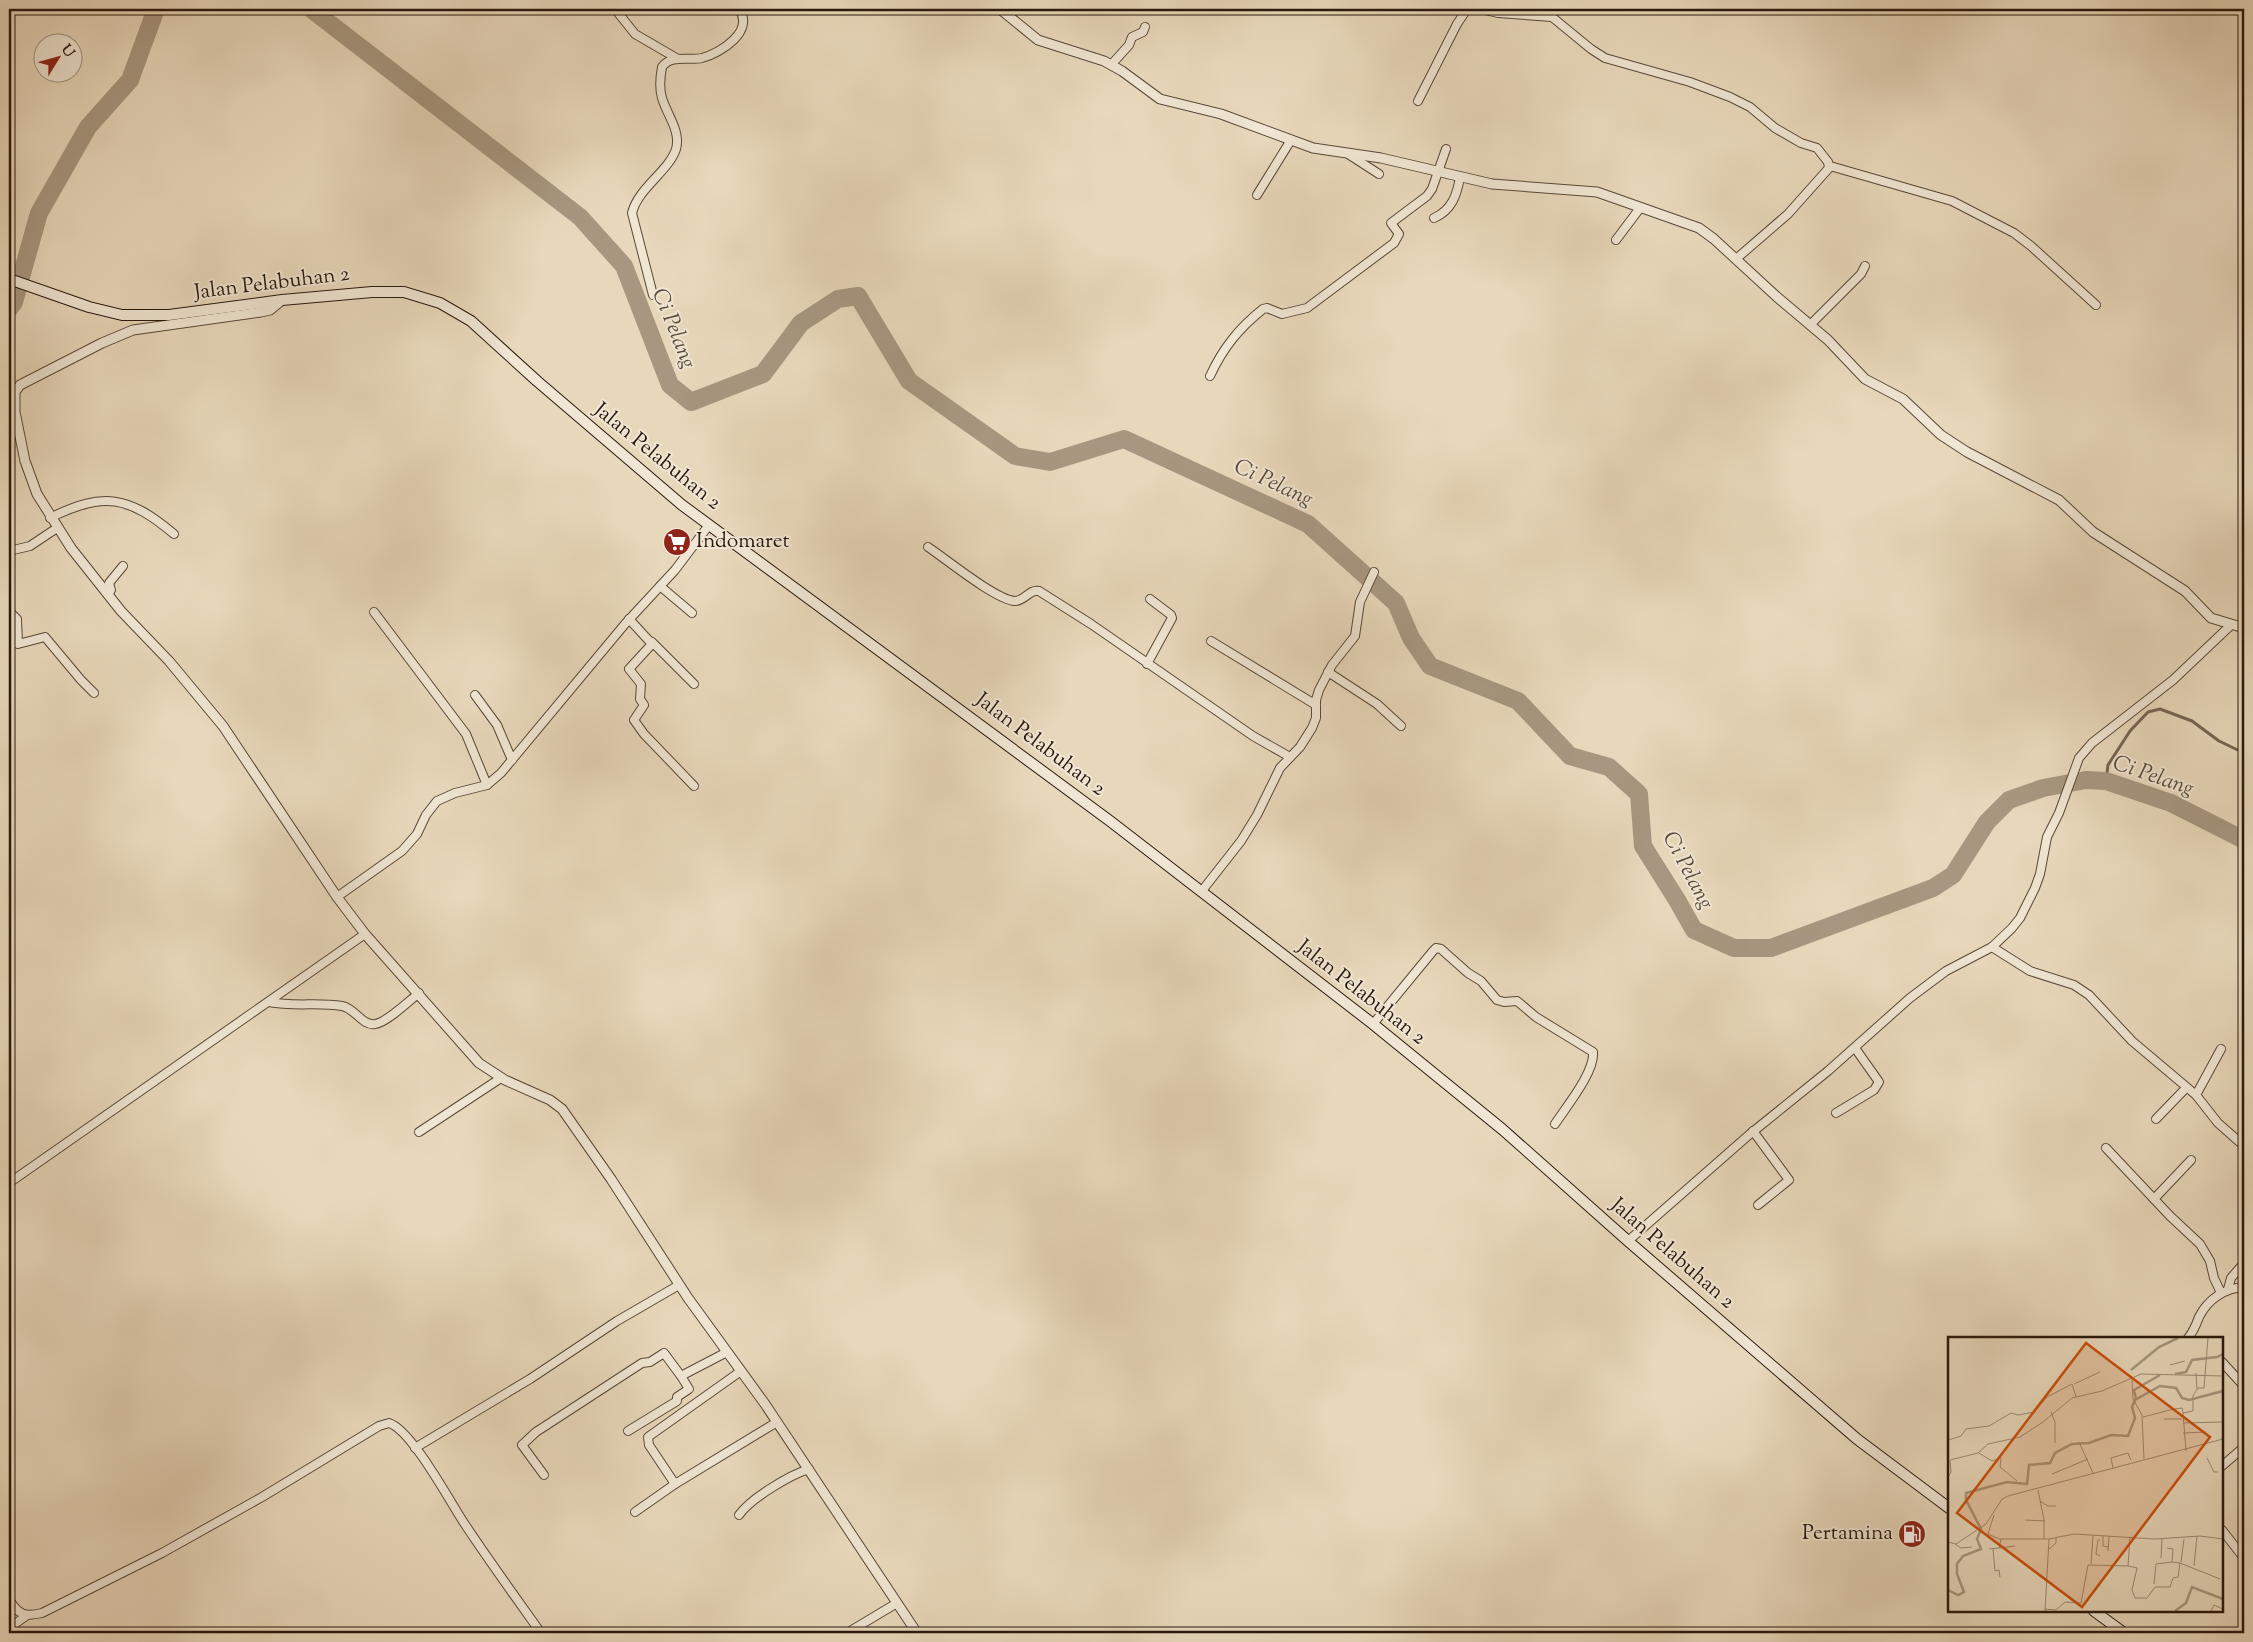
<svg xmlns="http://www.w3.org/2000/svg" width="2253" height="1642" font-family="'Sorts Mill Goudy',serif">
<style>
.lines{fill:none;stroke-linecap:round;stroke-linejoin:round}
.stream{stroke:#756452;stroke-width:3}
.river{stroke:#a79780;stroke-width:18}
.minor-casing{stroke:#594838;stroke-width:10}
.tertiary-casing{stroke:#594838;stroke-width:11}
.secondary-casing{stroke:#29180d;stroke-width:12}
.minor{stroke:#f0e6d3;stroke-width:8}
.tertiary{stroke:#f0e6d3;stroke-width:9}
.secondary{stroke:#f0e6d3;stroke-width:10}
.labels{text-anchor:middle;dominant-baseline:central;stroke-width:4;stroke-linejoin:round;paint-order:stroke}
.street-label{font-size:21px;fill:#29180d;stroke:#f0e6d3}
.poi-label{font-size:21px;fill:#29180d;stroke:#f0e6d3;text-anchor:start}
.water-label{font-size:22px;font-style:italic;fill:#5b4b3b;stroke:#f0e6d3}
.inset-river{fill:none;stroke:#a79780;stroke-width:2.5}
.inset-road{fill:none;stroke:#9c8b75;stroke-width:1}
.view{fill:#cb4f0c;fill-opacity:0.15;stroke:#cb4f0c;stroke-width:2.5}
.inset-edge{fill:none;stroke:#29180d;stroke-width:2.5}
</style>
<rect width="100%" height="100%" fill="#e8d8bb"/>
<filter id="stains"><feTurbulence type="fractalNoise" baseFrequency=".004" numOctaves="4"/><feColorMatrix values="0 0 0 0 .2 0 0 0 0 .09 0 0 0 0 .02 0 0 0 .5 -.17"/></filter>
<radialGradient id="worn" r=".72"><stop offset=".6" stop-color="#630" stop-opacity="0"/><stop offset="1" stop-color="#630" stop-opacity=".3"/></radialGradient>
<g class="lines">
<polyline class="stream" points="2106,781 2108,765 2130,731 2148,712 2160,709 2192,721 2219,741 2244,753"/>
<g class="river">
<polyline points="311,9 580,217 624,266 670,385 691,402 763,374 801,323 838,299 858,296 909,381 1015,456 1050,462 1124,439 1308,524 1396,603 1411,638 1430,666 1518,701 1570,756 1609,767 1639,794 1643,846 1677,900 1694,930 1734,948 1771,948 1933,888 1953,875 1987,822 2009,800 2043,788 2086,780 2106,781 2171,803 2244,840"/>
<polyline points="9,309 14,302 39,213 88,127 130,80 156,9"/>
</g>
<g class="minor-casing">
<g id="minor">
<polyline points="615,9 635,34 678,59"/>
<polyline points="1481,9 1498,13 1552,17 1591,49 1605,58 1690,82 1730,97 1750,107 1775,128 1801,143 1817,148 1828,162 1829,168 1788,214 1736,259"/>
<polyline points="1111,65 1129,45 1132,37 1143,32 1145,27"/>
<polyline points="1418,101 1457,24 1467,9"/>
<polyline points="1348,154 1379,174"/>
<polyline points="1830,166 1952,201 2014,233 2031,246 2096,305"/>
<polyline points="1257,195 1291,140"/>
<path d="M1434,218C1452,210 1457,195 1460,177"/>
<polyline points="1616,240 1640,208"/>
<path d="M653,295L632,213C638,188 669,171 676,149C681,131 667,115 662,98C659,88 660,78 662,67C671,54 689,61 702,58C721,53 755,31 739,9"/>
<polyline points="1810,325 1861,274 1865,266"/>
<path d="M1210,376C1223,348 1239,328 1263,309L1267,308L1282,314L1307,308L1394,243L1399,234L1391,223L1427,196L1432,189L1446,149"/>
<path d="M50,518C103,491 129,496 174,534"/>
<path d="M928,547C946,559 996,600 1015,601C1025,601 1029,589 1039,591L1091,624L1253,736L1290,757"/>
<polyline points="9,551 30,546 57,528"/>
<polyline points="660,586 692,613"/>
<polyline points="108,595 111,590 109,583 123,566"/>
<polyline points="9,611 17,619 18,644 45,637 81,680 94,693"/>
<polyline points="374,612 466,734 487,785"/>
<polyline points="629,619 652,644 629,669 641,684 640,699 644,705 634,720 644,734 694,786"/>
<polyline points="1211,641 1316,705"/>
<polyline points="652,642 694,684"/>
<polyline points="1147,664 1172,618 1171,615 1150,599"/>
<polyline points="1328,672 1377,704 1401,726"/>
<polyline points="475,695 497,725 512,760"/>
<polyline points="1201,892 1241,841 1257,815 1280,768 1300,747 1312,728 1316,718 1316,700 1319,690 1332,665 1355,636 1360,602 1374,572"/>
<polyline points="337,897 402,851 417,834 426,815 437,801 455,793 487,785 501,773 625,624 675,570 709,525"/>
<polyline points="1992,947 2030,971 2074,985 2089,995 2132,1041 2196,1095 2218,1123 2244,1146"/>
<path d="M269,1002C294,1007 318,1002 342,1006C355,1008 362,1026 375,1024C386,1023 409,1001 419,993"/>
<path d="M1373,1024L1433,951L1436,948L1441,949L1468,973L1481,981L1497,1000L1504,1002L1517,1001L1536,1017L1593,1052C1595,1072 1566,1107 1555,1124"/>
<polyline points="2196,1095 2221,1049"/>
<polyline points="1836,1113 1874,1090 1879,1082 1855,1048"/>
<polyline points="2156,1119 2186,1088"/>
<polyline points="1753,1131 1789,1180 1758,1205"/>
<polyline points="419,1132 501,1078"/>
<polyline points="2106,1148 2170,1216 2200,1244 2210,1261 2214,1278 2221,1293"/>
<polyline points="9,1183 365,934"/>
<polyline points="2154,1199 2191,1160"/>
<polyline points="1628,1241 1750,1134 1828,1071 1910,998 1946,971 1992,947 2012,928 2020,918 2035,888 2040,874 2047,837 2059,813 2079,758 2092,743 2173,680 2231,625"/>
<polyline points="2228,1289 2231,1278 2244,1263"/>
<path d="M2188,1338C2194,1331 2196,1325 2199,1317C2208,1299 2225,1288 2244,1287"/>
<polyline points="2222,1362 2244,1386"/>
<polyline points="628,1431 677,1401 677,1397 689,1389 681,1376 727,1352"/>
<polyline points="415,1448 530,1379 617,1321 679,1285"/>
<polyline points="2222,1466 2244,1447"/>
<polyline points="544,1475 522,1445 536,1432 642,1363 650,1362 664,1353 681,1376"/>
<polyline points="675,1484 649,1445 648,1437 741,1371"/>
<polyline points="635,1512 675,1484 777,1422"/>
<path d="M739,1515C751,1498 790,1475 809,1469"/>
<polyline points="2222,1530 2244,1558"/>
<path d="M9,1599C18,1615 25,1617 42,1613L162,1553L262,1497L379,1426L389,1423C412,1430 451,1504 466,1526C490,1562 516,1598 541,1633"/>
<polyline points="9,1628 26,1616"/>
<polyline points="847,1633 897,1603"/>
</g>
</g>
<g class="tertiary-casing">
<g id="tertiary">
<polyline points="1000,9 1038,40 1104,61 1122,71 1160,99 1221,114 1313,148 1381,158 1492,184 1597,192 1699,228 1714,239 1777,297 1828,340 1865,379 1903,399 1941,435 1967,452 2059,500 2093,532 2185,591 2211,618 2244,628"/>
<polyline points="282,300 270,310 261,312 133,330 102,343 20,385 15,392 15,412 25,461 37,494 71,548 121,611 169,661 223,726 337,897 365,934 479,1063 505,1080 550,1100 562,1109 611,1179 688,1298 765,1404 917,1633"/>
</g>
</g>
<g class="secondary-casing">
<g id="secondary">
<polyline points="9,279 89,307 122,315 169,315 282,300 372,292 404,292 440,303 471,321 537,381 682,505 1110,821 1373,1024 1502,1129 1628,1241 1857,1439 1949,1508"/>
<polyline points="2094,1611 2124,1633"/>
</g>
</g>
<use href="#minor" class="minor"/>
<use href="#tertiary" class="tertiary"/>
<use href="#secondary" class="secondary"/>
</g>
<defs>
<g id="supermarket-disc" transform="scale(1.4375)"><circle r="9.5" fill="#8f2418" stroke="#f0e6d3"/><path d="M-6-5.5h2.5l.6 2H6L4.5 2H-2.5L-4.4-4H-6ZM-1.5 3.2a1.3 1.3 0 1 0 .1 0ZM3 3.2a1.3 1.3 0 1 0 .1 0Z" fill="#fff"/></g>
<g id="fuel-disc" transform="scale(1.4375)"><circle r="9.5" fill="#8f2418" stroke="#f0e6d3"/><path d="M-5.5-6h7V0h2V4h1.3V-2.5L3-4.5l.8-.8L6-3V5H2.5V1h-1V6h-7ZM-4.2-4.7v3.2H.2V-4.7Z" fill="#fff"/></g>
</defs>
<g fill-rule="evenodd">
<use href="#supermarket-disc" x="677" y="542"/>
<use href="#fuel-disc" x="1912" y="1534"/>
</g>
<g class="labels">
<g class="street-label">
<text transform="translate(272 284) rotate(-7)">Jalan Pelabuhan 2</text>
<text transform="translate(657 457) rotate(39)">Jalan Pelabuhan 2</text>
<text transform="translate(1040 745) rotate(37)">Jalan Pelabuhan 2</text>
<text transform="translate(1361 993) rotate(38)">Jalan Pelabuhan 2</text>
<text transform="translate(1672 1254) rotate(41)">Jalan Pelabuhan 2</text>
</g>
<g class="poi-label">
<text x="696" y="542">Indomaret</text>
<text x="1893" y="1534" text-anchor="end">Pertamina</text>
</g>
<g class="water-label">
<text transform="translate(673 329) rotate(68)">Ci Pelang</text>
<text transform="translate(1273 484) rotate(25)">Ci Pelang</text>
<text transform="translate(2153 777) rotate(19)">Ci Pelang</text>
<text transform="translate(1687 871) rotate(62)">Ci Pelang</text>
</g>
</g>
<g transform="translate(1948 1337)">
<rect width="275" height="275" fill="#e8d8bb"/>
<path class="inset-river" d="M183,33L211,10L230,1M227,37L238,35L244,23L269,20L275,17M188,62L186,53L212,38M0,253L10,258L16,255L9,237V227L15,219L33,212L29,202L33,192L18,163V156L59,145L79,147L81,128L102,126L107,116L124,107L141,106L163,98L180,99L187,81L184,70L187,63L212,49L228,51L234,61L241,63L275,54M227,274L238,266L244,250L275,262"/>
<path class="inset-road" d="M222,28L237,24M248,36L249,52M184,43L185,62L194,78L196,122M126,47L152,35M103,75L107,85V106M235,76L245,74V59L250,51H256L260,1M235,76L238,114M195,80L226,72L234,71L235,76M216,82H234M235,86L275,85M235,96L258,95M0,103L13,99L18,92L41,89L63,76L70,78L86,75L99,60L124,47L128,60M131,105L145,136M31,116L44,124L53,121L52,130L69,144M259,121L266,135H270M165,131L163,121L180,116L183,123M104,137L140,122M0,140L3,135L2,123L30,116L40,107L72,100L95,85L124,61L154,54L193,37L275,39M90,153L96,183V202M92,164L100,169H108M46,178L40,197L51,202H101L126,197L207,202L252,199L275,202M77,183L97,184M155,198V209L160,210M0,205L8,207L38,187L54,162L60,159L275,102M7,207L13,211L24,210M51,211L67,209M219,211L225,212L224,225L232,226M41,212L51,211L53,202M45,212L47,234L51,233L52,240M100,213L108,206V201M160,214L161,199M152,219L148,217L150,203H152M213,221L214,202M233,225L236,202M143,227L145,198M180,229L189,231L184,253L187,261H199L207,250H222L225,241L230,240L232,226L272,242M246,229L249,199M206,247L208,227L224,225M97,272L108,273L117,265L133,266L140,228L180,229L182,200M97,274L101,202M263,274L266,268L275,272"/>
<path class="view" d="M138,6L262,100L134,270L9,176Z"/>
<rect width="275" height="275" class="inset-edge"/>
</g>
<rect width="2253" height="1642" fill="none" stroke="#e8d8bb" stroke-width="30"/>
<rect x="10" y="10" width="2233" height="1622" fill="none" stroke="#29180d" stroke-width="2.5"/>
<rect x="15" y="15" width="2223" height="1612" fill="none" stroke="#29180d"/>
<g transform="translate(58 58) rotate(53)"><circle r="24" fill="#f0e6d3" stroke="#a09484"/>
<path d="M0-4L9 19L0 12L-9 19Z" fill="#8f2418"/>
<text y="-8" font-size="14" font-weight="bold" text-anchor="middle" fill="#29180d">U</text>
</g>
<rect width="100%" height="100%" filter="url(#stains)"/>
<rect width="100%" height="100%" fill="url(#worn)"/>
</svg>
